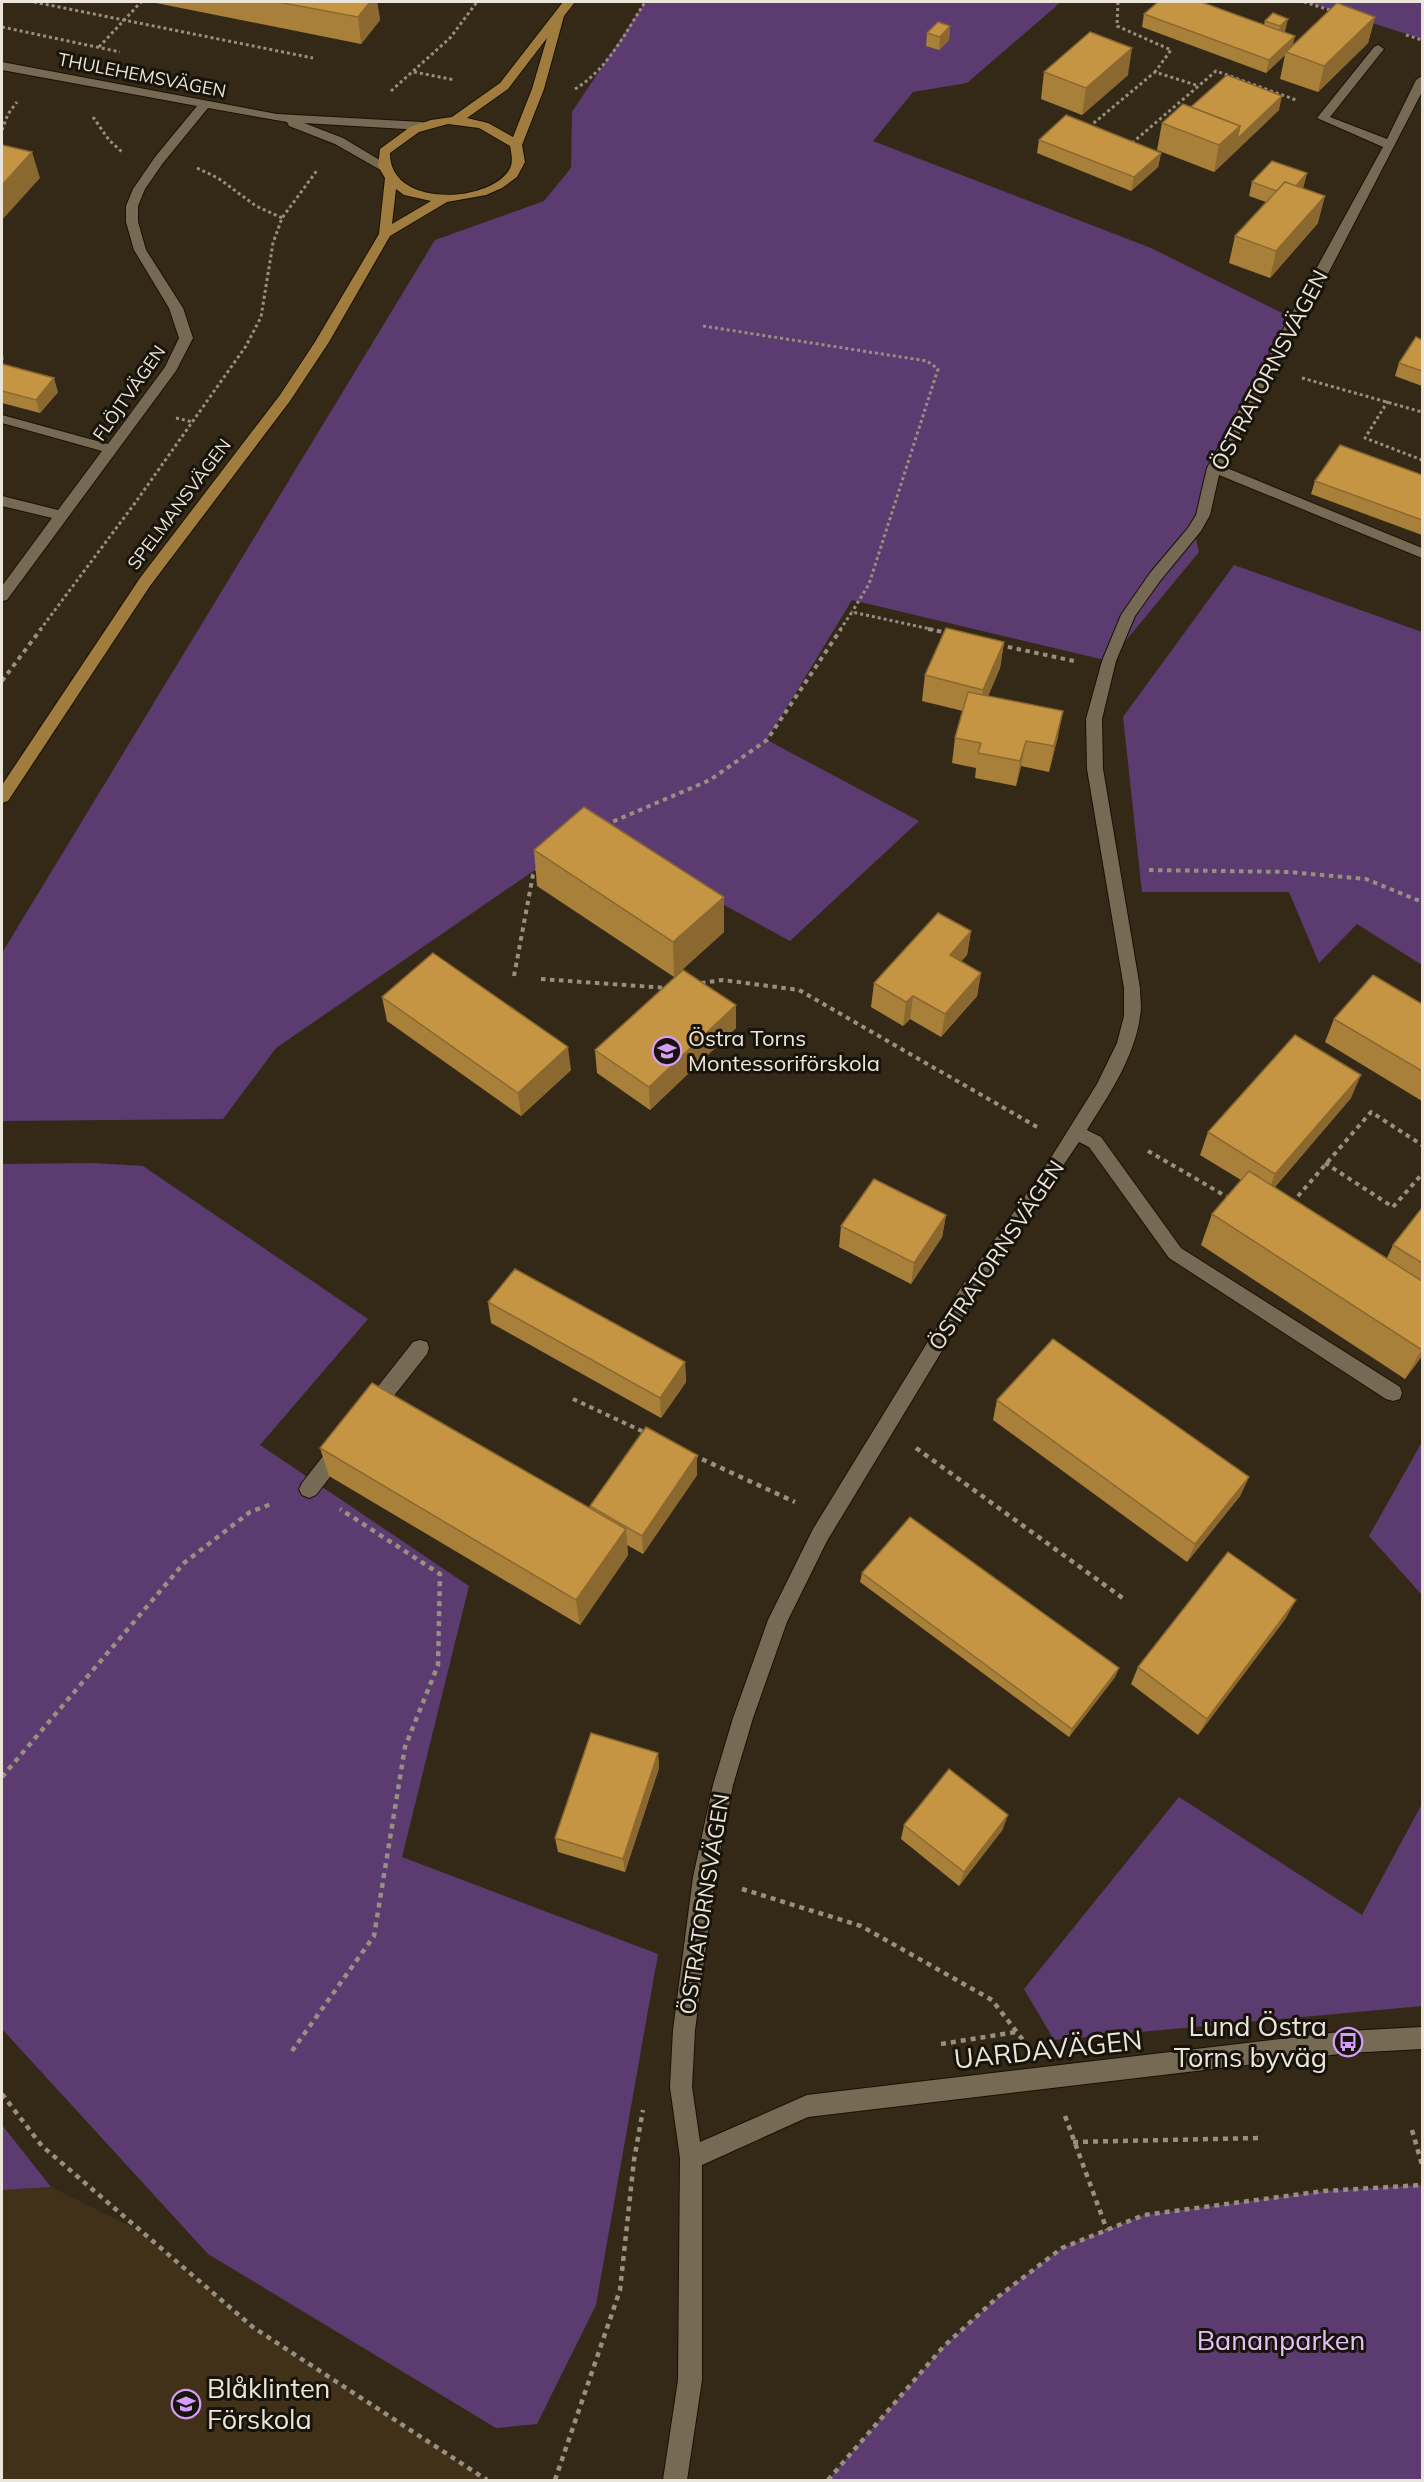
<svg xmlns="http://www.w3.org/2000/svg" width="1424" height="2482" font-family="Mulish,sans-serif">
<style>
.built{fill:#413118}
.green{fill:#5c3b71}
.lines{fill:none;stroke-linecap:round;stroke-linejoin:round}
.minor-casing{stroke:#1c1102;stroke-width:2}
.major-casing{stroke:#1c1102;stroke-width:2}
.path-far2{stroke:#978f80;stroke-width:3;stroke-dasharray:3 3;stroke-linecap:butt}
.path-far1{stroke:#978f80;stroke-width:4;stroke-dasharray:4.5 4.5;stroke-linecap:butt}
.path{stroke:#978f80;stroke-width:4.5;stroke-dasharray:5 5;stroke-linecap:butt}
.minor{fill:#776a55;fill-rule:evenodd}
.major{fill:#a07d3e;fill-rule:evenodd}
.wall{fill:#a9803a}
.shaded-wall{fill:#8a6830}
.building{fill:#c59544;stroke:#8a6830;stroke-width:1.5}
.labels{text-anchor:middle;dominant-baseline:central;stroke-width:6;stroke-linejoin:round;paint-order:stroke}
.far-street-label{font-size:18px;fill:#ece5da;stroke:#18130b}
.street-label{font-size:22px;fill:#ece5da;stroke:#18130b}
.poi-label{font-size:22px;fill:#ece5da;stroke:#18130b;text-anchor:start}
.near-poi-label{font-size:27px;fill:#ece5da;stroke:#18130b;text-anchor:end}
.near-street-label{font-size:27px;fill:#ece5da;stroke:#18130b}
.near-park-label{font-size:27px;fill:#e2c1fa;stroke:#18130b}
</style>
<rect width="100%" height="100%" fill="#342917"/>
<polygon class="built" points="51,2187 136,2229 254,2328 487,2480 2,2480 2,2190"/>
<g class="green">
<polygon points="645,2 1061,2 967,83 913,92 873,141 1151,248 1296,320 1214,468 1194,531 1199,552 1109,661 852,600 767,740 919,821 790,941 590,832 276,1048 223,1119 2,1121 2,953 435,240 544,201 571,168 572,112"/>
<polygon points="1307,2 1422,2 1422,39"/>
<polygon points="1234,565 1422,632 1422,965 1357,924 1319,963 1289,892 1142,892 1123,717"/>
<polygon points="93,1163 143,1166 368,1319 260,1445 469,1586 402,1857 658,1954 596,2305 537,2424 496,2428 208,2254 2,2029 2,1164"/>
<polygon points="1422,1442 1422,1595 1369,1536"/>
<polygon points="1179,1797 1362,1915 1422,1804 1422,2006 1054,2040 1024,1989"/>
<polygon points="2,2125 51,2187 2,2190"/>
<polygon points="1422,2185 1422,2480 828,2480 943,2347 999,2296 1062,2248 1144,2215 1324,2191"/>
</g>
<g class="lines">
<g class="minor-casing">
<g id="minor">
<path d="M1378,45L1384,49L1330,117L1387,139L1416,80L1422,76V92L1317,295L1222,466L1422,548V558L1219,475L1210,515L1201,531L1160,581L1135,616L1116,661L1102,719L1103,769L1140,988C1140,997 1142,1007 1140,1016C1135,1057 1108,1096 1087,1130L1101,1137L1181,1248L1400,1387L1402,1393L1400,1399L1393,1401L1386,1399L1169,1258L1089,1147L1079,1142L974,1298L827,1541L787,1622L753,1718L733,1785L715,1877L695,2030L692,2087L700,2142L807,2095L1348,2031L1422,2027V2049L1348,2053L808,2117L702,2165V2380L687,2480H663L678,2380L680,2158L670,2087L673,2030L693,1877L713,1785L733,1718L768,1620L813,1529L962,1286L1042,1172L1097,1084L1117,1043L1124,1016V988L1087,769L1086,719L1102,661L1121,615L1150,573L1188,528L1196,515L1207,468L1383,147L1317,118L1374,47Z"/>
<polygon points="2,62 277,114 422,122 428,126 422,130 304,123 343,138 388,165 390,168 384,172 335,144 289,126 287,122 208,108 163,163 145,189 138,206 138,222 146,250 183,308 193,338 176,371 7,600 2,601 2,586 52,518 2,506 2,496 58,510 102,451 2,423 2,415 108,444 165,367 179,338 169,308 134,250 126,222 126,206 133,189 155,157 197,106 2,70"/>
<polygon points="420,1340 427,1342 429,1348 427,1354 378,1416 371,1418 364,1416 362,1410 364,1404 413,1342"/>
<polygon points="341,1439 348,1442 351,1448 348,1454 316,1495 309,1498 302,1495 299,1489 302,1483 334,1442"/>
</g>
</g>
<g class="major-casing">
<path id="major" d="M563,2H575L564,16L544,89L522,145L525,162L517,177L502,188L486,195L447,202L390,236L329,342L290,401L150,586L8,801L2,803V785L140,578L280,395L315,342L379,234L385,178L378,166L380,149L410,127L431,120L452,117L500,83ZM547,38L532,89L513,137L488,123L467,118L508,89ZM448,124L479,128L510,146C512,156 514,165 507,173C482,204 389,206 390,153L419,132ZM396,189L404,195L431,201L392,224Z"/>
</g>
<g class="path-far2">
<polyline points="34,2 313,58"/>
<polyline points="1118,2 1117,26 1171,50 1155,72"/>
<polyline points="1304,2 1333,11"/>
<polyline points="2,27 120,52"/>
<polyline points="1406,35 1422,40"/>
<polyline points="99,47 141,2"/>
<polyline points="414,72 455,80"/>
<path d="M575,89C607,70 626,32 645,2"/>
<polyline points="391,91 450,38 477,2"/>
<polyline points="93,117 109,140 122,152"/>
<polyline points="1089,127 1155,72 1199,86"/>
<polyline points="2,130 8,114 17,102"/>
<polyline points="1132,143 1216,71 1296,100"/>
<polyline points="197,168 218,178 256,206 282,218"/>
<polyline points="703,326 927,361 938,369 869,584 852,612"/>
<polyline points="1302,378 1422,412"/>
<polyline points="1388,401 1365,438 1422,460"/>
<polyline points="176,418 193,422"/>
<polyline points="40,630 135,503 246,346 261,317 273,243 282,218 318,169"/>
<polyline points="840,630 852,612 935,630"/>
</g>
<g class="path-far1">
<polyline points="928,629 948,633"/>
<polyline points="999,645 1074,661"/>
<polyline points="2,681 41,629"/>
<polyline points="605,825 710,780 767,740 841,629"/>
<polyline points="1149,870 1289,872 1366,879 1422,902"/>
<polyline points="514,976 533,875 537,870"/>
<polyline points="541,979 667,988"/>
<polyline points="701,983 723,980 799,990 1037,1127"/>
<polyline points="1148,1151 1229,1198"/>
<polyline points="1325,1163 1393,1207 1422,1174"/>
<polyline points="1292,1203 1371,1112 1422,1145"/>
<polyline points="573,1399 646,1433"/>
</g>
<g class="path">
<polyline points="916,1448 1124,1599"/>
<polyline points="693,1455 795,1502"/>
<polyline points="2,1777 184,1563 250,1512 274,1503"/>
<polyline points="742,1889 861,1926 992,2000 1023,2040"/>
<polyline points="941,2044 1016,2032"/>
<polyline points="292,2051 374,1936 405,1747 438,1665 440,1574 340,1509"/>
<polyline points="2,2094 42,2146 254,2328 487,2480"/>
<polyline points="1065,2116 1107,2230"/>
<polyline points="1412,2130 1422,2165"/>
<polyline points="1073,2142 1259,2138"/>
<polyline points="555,2480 620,2290 634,2160 643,2110"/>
<polyline points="828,2480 943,2347 999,2296 1062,2248 1144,2215 1324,2191 1422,2185"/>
</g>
<use href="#minor" class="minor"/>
<use href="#major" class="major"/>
</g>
<g class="wall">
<polygon points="156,2 377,2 380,20 361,44 156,3"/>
<polygon points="1273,13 1285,32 1292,46 1375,17 1368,43 1318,92 1280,79 1285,55 1266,73 1142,27 1144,14 1264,25 1265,21"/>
<polygon points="950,26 949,40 939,50 926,46 927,33"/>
<polygon points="1044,72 1128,75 1082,115 1041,99"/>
<polygon points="1191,107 1279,110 1214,172 1157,150 1162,123"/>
<polygon points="1039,140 1161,153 1158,167 1131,191 1037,153"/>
<polygon points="1307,173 1303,188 1318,223 1270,278 1229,263 1235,236 1266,202 1249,196 1252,182"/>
<polygon points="1422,340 1422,386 1395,376 1399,363"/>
<polygon points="2,364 58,392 40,413 2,403"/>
<polygon points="1422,475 1422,535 1311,494 1315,481"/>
<polygon points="1004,642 1000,668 988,696 1058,736 1049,772 1021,766 1016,786 975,778 976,768 952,763 955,738 963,711 922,701 925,675"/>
<polygon points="534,850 724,932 674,977 537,886"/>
<polygon points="971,931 967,955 961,961 981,973 977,996 941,1037 910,1019 903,1026 871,1007 874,983"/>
<polygon points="382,997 571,1070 521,1116 387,1021"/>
<polygon points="1422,1004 1422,1101 1325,1042 1334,1019"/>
<polygon points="736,1005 736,1028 650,1110 597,1073 595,1050"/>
<polygon points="1351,1098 1275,1187 1387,1258 1393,1245 1422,1208 1422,1356 1405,1379 1201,1245 1212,1214 1241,1180 1200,1155 1208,1132"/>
<polygon points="946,1215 942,1237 911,1284 839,1247 841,1226"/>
<polygon points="488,1302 685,1362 686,1382 661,1418 491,1323"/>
<polygon points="997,1400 1249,1477 1240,1496 1187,1562 993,1420"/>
<polygon points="320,1448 590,1508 590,1506 697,1455 697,1475 643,1554 627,1545 628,1555 580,1625 329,1476"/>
<polygon points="862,1573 1119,1668 1115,1677 1069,1737 860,1582"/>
<polygon points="1286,1618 1198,1735 1131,1684 1138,1667"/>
<polygon points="658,1753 659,1768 625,1872 558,1852 555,1838"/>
<polygon points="904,1825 1003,1829 959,1886 901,1839"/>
</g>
<g class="shaded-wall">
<polygon points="370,2 377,2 380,20 361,44 358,17"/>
<polygon points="1375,17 1368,43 1318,92 1324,66"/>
<polygon points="1288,19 1285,32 1277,40 1280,26"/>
<polygon points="950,26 949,40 939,50 940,37"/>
<polygon points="1295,36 1292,49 1286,52 1285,55 1266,73 1269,60"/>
<polygon points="1132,48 1128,75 1082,115 1086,88"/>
<polygon points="1282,96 1279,110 1214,172 1219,145 1240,126"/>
<polygon points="32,152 40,178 2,220 2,185"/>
<polygon points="1161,153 1158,167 1131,191 1134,177"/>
<polygon points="1307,173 1303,187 1284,209 1288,195"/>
<polygon points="1325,196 1318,223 1270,278 1276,251"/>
<polygon points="2,351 4,359 2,362"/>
<polygon points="54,378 58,392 40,413 36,400"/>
<polygon points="1004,642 1000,668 980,715 983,690"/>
<polygon points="1063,711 1058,736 1049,772 1054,746"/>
<polygon points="1026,741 1021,766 1016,786 1020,761"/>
<polygon points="724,897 724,932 674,977 673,942"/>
<polygon points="971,931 967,955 946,979 950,955"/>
<polygon points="981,973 977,996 941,1037 945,1014"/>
<polygon points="913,996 910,1019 903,1026 906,1002"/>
<polygon points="736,1005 736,1028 650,1110 649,1087"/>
<polygon points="568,1047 571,1070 521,1116 518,1093"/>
<polygon points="1361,1075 1351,1098 1266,1197 1275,1174"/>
<polygon points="946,1215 942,1237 911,1284 914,1263"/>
<polygon points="1422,1349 1422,1356 1405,1379"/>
<polygon points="685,1362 686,1382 661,1418 660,1398"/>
<polygon points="697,1455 697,1475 643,1554 642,1536"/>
<polygon points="1249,1477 1240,1496 1187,1562 1195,1544"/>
<polygon points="626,1529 628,1555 580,1625 576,1600"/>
<polygon points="1296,1600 1286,1618 1198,1735 1207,1719"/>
<polygon points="1119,1668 1115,1677 1069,1737 1072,1729"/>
<polygon points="658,1753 659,1768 625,1872 623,1859"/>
<polygon points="1008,1815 1003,1829 959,1886 964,1872"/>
</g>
<g class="building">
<polygon points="278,2 370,2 358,17"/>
<polygon points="1158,2 1201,2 1295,36 1269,60 1144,14"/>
<polygon points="1337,3 1375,17 1324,66 1286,52"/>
<polygon points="1273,13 1288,19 1280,26 1265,21"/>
<polygon points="938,22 950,26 940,37 927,33"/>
<polygon points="1090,32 1132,48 1086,88 1044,72"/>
<polygon points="1227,75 1282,96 1237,139 1240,126 1191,107"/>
<polygon points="1183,104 1240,126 1219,145 1162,123"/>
<polygon points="1066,115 1161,153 1134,177 1039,140"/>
<polygon points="2,145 32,152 2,185"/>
<polygon points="1272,161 1307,173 1296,186 1285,182 1277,191 1252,182"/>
<polygon points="1285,182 1325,196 1276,251 1235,236"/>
<polygon points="1416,337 1422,340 1422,371 1399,363"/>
<polygon points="2,364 54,378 36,400 2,391"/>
<polygon points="1340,445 1422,475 1422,520 1315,481"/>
<polygon points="946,628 1004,642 983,690 925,675"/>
<polygon points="968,692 1063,711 1054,746 1026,741 1020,761 978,753 981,743 955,738"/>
<polygon points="584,807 724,897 673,942 534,850"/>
<polygon points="938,913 971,931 950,955 981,973 945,1014 913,996 906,1002 874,983"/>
<polygon points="433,953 568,1047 518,1093 382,997"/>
<polygon points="683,970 736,1005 649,1087 595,1050"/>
<polygon points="1373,975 1422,1004 1422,1071 1334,1019"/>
<polygon points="1295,1035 1361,1075 1275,1174 1208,1132"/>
<polygon points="1249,1171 1422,1281 1422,1350 1212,1214"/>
<polygon points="874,1179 946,1215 914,1263 841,1226"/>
<polygon points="1422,1208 1422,1263 1393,1245"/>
<polygon points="515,1269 685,1362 660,1398 488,1302"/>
<polygon points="1053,1339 1249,1477 1195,1544 997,1400"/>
<polygon points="372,1383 626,1529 576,1600 320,1448"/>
<polygon points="646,1427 697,1455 642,1536 590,1506"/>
<polygon points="910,1517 1119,1668 1072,1729 862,1573"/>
<polygon points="1228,1552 1296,1600 1207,1719 1138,1667"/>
<polygon points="591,1733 658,1753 623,1859 555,1838"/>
<polygon points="949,1769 1008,1815 964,1872 904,1825"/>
</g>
<defs>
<g id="school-ring" transform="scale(1.5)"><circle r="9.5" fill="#18130b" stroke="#d59cfb" stroke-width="1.5"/><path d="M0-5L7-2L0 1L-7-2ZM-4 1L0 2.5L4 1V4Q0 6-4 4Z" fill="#d59cfb"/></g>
<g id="bus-ring" transform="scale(1.5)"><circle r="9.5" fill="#18130b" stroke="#d59cfb" stroke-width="1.5"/><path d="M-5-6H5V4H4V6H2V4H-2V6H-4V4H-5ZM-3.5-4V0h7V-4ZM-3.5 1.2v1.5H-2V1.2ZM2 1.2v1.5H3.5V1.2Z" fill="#d59cfb"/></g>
</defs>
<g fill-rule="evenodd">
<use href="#school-ring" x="667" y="1051"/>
<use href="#bus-ring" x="1348" y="2042"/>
<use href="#school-ring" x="186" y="2404"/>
</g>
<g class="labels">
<g class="far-street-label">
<text transform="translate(142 75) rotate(11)">THULEHEMSVÄGEN</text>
<text transform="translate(129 393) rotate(-55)">FLÖJTVÄGEN</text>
<text transform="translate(179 504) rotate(-53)">SPELMANSVÄGEN</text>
</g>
<g class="street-label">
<text transform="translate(1269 370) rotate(-62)">ÖSTRATORNSVÄGEN</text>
<text transform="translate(996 1255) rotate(-56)">ÖSTRATORNSVÄGEN</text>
<text transform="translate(704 1904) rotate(-81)">ÖSTRATORNSVÄGEN</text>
</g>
<g class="poi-label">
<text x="688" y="1038">Östra Torns<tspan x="688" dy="25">Montessoriförskola</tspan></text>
</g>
<g class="near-poi-label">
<text x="1327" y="2026">Lund Östra<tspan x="1327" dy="31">Torns byväg</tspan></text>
<text x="207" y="2388" text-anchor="start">Blåklinten<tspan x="207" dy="31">Förskola</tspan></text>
</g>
<g class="near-street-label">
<text transform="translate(1048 2049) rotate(-6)">UARDAVÄGEN</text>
</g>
<g class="near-park-label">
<text x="1281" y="2340">Bananparken</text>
</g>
</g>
<rect width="1424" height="2482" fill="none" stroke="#ece5da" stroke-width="6"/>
</svg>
